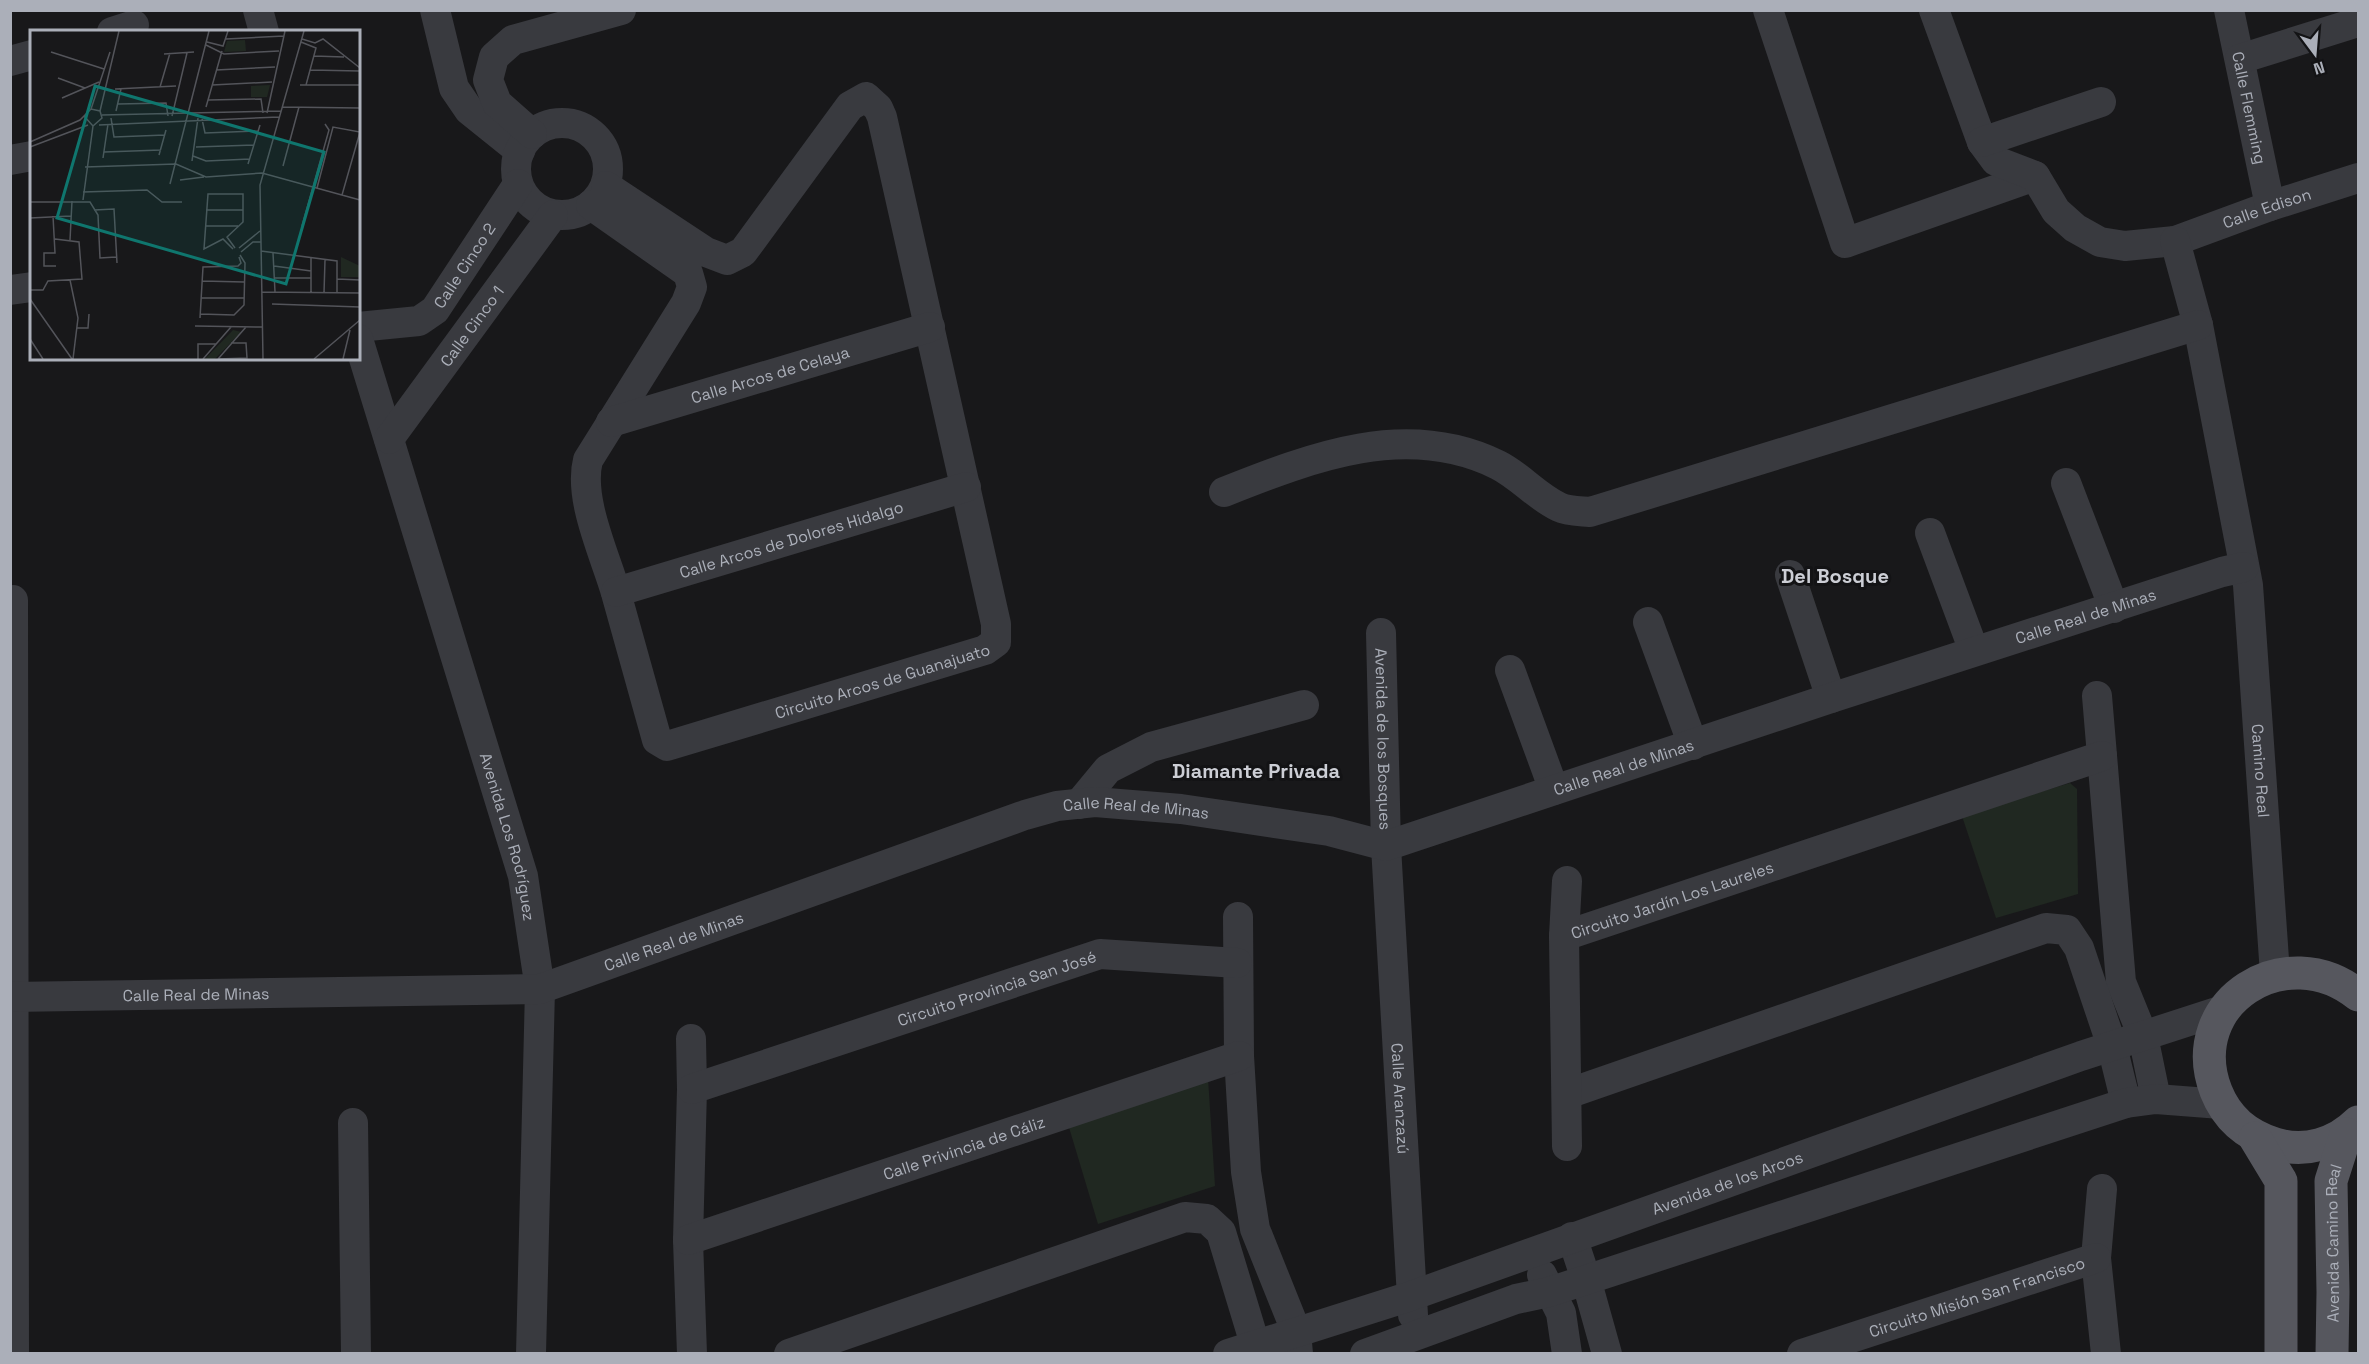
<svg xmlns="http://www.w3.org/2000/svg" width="2369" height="1364" font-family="'Space Grotesk',sans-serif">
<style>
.green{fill:#202821}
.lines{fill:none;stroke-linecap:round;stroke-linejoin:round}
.minor{stroke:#393a3f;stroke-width:30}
.major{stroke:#56575e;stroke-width:33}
.labels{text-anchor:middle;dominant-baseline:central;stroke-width:6;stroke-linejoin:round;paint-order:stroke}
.street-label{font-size:16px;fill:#abafb9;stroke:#131315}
.quarter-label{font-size:20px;font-weight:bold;fill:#ccced5;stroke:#131315}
.inset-road{fill:none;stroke:#53545a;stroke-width:1.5}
.view{fill:#0f766e;fill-opacity:0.15;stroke:#0f766e;stroke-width:3}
.inset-edge{fill:none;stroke:#abafb9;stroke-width:3}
</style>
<rect width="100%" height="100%" fill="#18181a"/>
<g class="green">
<polygon points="2070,783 2077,789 2078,894 1996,918 1962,816"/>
<polygon points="1208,1078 1215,1186 1098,1224 1068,1124"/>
</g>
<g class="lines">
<g class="minor">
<polyline points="258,10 264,32"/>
<polyline points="435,10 454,88 469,110 520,151"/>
<polyline points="1768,10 1845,243 2035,176"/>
<path id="s1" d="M1934,10L1982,142L1996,161L2035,176L2056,211L2075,228L2100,242L2125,246L2175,241L2270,206L2358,178"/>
<path id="s2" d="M2229,10L2270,206"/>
<polyline points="112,32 134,25"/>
<polyline points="2240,59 2358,22"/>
<polyline points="10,61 32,55"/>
<circle cx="562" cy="169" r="46"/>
<polyline points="532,134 497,103 488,80 494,57 513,40 621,10"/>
<polyline points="1982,142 2101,102"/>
<polyline points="10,160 32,156"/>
<path id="s3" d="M591,205L688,273L692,287L686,303L588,460C578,499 605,555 616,593C630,642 643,691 657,740L667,746L985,650L996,642V624L882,117L878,108L866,97L850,106L743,252L727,260L706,252L606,186"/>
<path id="s4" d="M2175,241L2198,325L2248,585L2275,974"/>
<polyline points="10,290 32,287"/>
<path id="s5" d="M358,327L419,321L435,310L518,184"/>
<path id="s6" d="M358,339L523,876L540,989L531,1354"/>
<path id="s7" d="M611,422L930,327"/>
<path id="s8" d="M389,439L553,215"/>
<polyline points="2066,483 2114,608"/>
<path d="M1224,492C1312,457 1407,420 1498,465C1520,476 1536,496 1559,507C1567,511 1580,511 1590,512L2198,325"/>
<polyline points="1930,533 1974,651"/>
<polyline points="1790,575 1831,698"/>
<path id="s9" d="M616,592L966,487"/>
<polyline points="13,600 14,1354"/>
<polyline points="1648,622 1693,745"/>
<path id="s10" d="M1381,633L1386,846L1413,1315"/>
<polyline points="1510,670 1554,790"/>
<polyline points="2097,696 2121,982 2143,1036 2156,1099"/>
<polyline points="1079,804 1108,769 1151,747 1304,705"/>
<polyline points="1238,917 1239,1056 1246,1172 1255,1229 1296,1331 1298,1354"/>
<path id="s11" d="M1564,936L2102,756"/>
<path id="s12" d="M10,997L540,989L1025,815L1057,806L1095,802L1181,809L1329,831L1386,846L1831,698L2222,572L2244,567"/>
<polyline points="691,1039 692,1089 688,1240 692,1354"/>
<path id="s13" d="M692,1089L1100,954L1237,963"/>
<polyline points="1567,1094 2046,928 2067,930 2079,948 2112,1046 2126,1103"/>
<polyline points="353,1123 356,1354"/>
<polyline points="1567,1146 1564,936 1567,881"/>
<polyline points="2102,1189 2096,1258 2106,1354"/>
<polyline points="1572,1237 1586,1279 1607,1354"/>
<path id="s14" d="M688,1240L1239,1056"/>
<polyline points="1542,1275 1561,1313 1567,1354"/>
<polyline points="789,1354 1185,1217 1207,1219 1221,1232 1258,1354"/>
<path id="s15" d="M1228,1354L1411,1296L2081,1056L2226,1009"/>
<polyline points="1365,1354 1516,1299 1549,1292 2126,1103 2156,1099 2221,1104"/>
<path id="s16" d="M1802,1354L2096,1258"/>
</g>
<g class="major">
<path d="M2358,995C2286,937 2182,1002 2216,1091C2227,1119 2247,1135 2275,1144C2305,1153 2336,1144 2358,1122"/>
<polyline points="2255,1138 2281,1181 2281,1354"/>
<path id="s17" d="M2332,1354L2333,1292L2331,1181L2346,1134"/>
</g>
</g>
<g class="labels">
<g class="street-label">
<text stroke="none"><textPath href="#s2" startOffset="100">Calle Flemming</textPath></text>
<text stroke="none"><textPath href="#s1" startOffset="474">Calle Edison</textPath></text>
<text stroke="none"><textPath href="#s5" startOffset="134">Calle Cinco 2</textPath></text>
<text stroke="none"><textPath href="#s8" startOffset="140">Calle Cinco 1</textPath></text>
<text stroke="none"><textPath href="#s7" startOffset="166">Calle Arcos de Celaya</textPath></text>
<text stroke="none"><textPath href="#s9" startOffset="183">Calle Arcos de Dolores Hidalgo</textPath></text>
<text stroke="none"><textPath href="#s12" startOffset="2148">Calle Real de Minas</textPath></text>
<text stroke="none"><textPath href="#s3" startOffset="862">Circuito Arcos de Guanajuato</textPath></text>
<text stroke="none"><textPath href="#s10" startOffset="106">Avenida de los Bosques</textPath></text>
<text stroke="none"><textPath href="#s12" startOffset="1662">Calle Real de Minas</textPath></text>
<text stroke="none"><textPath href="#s4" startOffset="538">Camino Real</textPath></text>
<text stroke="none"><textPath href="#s12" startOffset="1158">Calle Real de Minas</textPath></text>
<text stroke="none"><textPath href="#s6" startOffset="520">Avenida Los Rodríguez</textPath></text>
<text stroke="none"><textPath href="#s11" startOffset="114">Circuito Jardín Los Laureles</textPath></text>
<text stroke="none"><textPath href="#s12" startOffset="672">Calle Real de Minas</textPath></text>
<text stroke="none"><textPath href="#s13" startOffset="321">Circuito Provincia San José</textPath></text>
<text stroke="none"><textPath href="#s12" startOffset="186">Calle Real de Minas</textPath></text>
<text stroke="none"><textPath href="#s10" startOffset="466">Calle Aranzazú</textPath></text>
<text stroke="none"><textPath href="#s14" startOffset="291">Calle Privincia de Cáliz</textPath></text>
<text stroke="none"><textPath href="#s15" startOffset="528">Avenida de los Arcos</textPath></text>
<text stroke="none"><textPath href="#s17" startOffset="111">Avenida Camino Real</textPath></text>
<text stroke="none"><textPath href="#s16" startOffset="184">Circuito Misión San Francisco</textPath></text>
</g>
<g class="quarter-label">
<text x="1835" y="576">Del Bosque</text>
<text x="1256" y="771">Diamante Privada</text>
</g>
</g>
<g transform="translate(30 30)">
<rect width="330" height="330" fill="#18181a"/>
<path d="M215,10L216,21L194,22L197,11ZM240,55L237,67H221V56ZM311,227L330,236V247H311ZM203,300L211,302L185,329H175Z" fill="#202821"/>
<path class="inset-road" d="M196,9L254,6M272,9L285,13L293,9L330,38M177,12L193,16L198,1M271,12L286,18L276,55M176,15L194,24L249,21M21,22L74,39M134,24L164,22M284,26L314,27M186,40L245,37M280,40L330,41M28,48L55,58M182,55L242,52M270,55H330M130,57L140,23M85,59L146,56M32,68L69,52M178,70L231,69L233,83M88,74L136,73L138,86M176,77L192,21M252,77L330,78M61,79L80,22M70,81L89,1M86,81L91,59M237,83L255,1M72,85L251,81M142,86L157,23M81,88L84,107L135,105M172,89L175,103L228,101M69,95L249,87M0,112L50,90L61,79L70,81L72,88L63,96L54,86M0,117L58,95M166,117L224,115M74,122L131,120M129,125L136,100M163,126L176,131L220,129M73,128L78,94M162,131L168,88M218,134L230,95M253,136L269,77M55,137L146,134L176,147L232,143L330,170M150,150L174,147M140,154L179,1M287,158L303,97L330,102L312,165M53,162L117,160L132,172H152M53,170L63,96M0,172H60L68,185L70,228L86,227M64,180L84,179L87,233M176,180H213M23,186L25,223H14V236H26M0,188L41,186M175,196H208M272,196L299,100L295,94M40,210L42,171M209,218L230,201M203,219L193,209L174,219L178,164H213V192L197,207L205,218M231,221L307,231V263M211,222L223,212H231M243,223L245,262M244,236L281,241M244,248H281M307,249L330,250M40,250L48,288L43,329M172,251L214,252M0,260H13L18,251L52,249L49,212L25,209M232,262L330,263M281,262V228M294,263L295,230M171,268H214M0,269L42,329M242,274L330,277M170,284L204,285L214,275L215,233L210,225M170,288L173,237L208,236L211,233L209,227M165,296L232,297M47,298H58L59,284M0,309L13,329M168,329V314H186M173,329L201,297M188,329L217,328L216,313H201M188,329L216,297M233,329L230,155L274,1M284,329L330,290M313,329L320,300"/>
<path class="view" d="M65,56L294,122L256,254L27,188Z"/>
<rect width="330" height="330" class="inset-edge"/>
</g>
<rect width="2369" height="1364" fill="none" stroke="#abafb9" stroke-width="24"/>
<g transform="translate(2315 54) rotate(164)" stroke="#131315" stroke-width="4.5" paint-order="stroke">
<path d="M0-4.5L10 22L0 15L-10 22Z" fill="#abafb9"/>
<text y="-9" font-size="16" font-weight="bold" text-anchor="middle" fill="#abafb9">N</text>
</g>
</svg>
